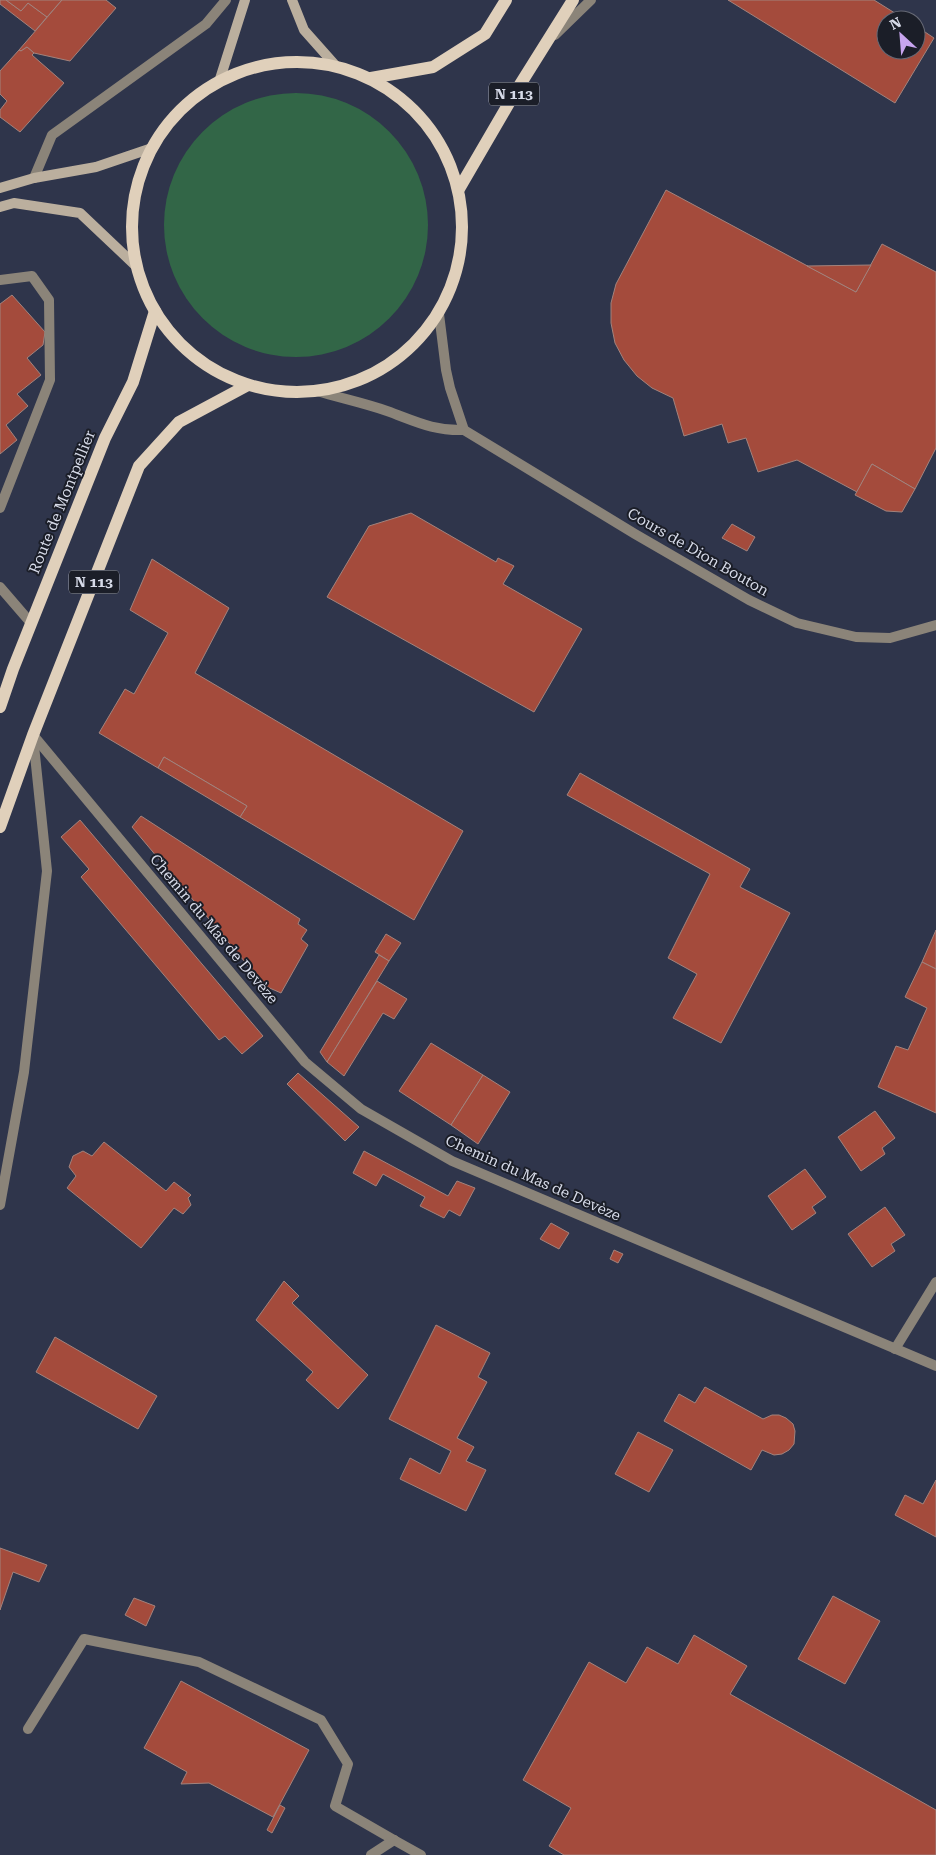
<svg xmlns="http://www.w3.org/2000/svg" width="936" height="1855" font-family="'Roboto Serif',serif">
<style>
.green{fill:#326647}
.building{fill:#a44b3c;stroke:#a2837d}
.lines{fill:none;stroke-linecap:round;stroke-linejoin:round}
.lane{stroke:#8b8479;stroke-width:10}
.street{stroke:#8b8479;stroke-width:10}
.secondary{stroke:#bbaf9e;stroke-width:10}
.primary{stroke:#e0d0bb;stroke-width:12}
.labels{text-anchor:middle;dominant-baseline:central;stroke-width:4;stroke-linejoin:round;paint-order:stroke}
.shield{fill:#1b1e28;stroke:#9ea2ae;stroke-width:1}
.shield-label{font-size:14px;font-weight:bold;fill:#d6dae8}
.street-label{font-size:15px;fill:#d6dae8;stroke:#1b1e28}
</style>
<rect width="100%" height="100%" fill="#2f354b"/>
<circle class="green" cx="296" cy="225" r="132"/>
<g class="building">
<polygon points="0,0 6,0 21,11 28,3 47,17 35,31 0,4"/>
<polygon points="6,0 62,0 47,17 28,3 21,11"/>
<polygon points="62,0 106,0 116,8 70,61 34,53 27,47 21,51 19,50"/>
<polygon points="728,0 874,0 906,20 886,20 886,50 916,50 916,26 934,38 895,103"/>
<polygon points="27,47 34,53 32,55 64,83 20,132 0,117 0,110 7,101 0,94 0,71 19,50 21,51"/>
<polygon points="666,190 856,292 882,244 936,272 936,448 915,489 872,464 857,492 797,460 758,472 746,438 728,443 722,424 684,436 673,398 652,388 637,376 624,360 615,343 611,323 611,303 616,284"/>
<polygon points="871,265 856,292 807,266"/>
<polygon points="12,295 45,332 43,345 27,358 41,375 17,394 28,406 6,425 17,440 0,454 0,304"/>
<polygon points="872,464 915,489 902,512 886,511 855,495"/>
<polygon points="411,513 496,562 498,558 514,566 503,584 582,629 534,712 327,597 369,526"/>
<polygon points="732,524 755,537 747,551 722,538"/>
<polygon points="152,559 229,608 195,673 463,831 414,920 240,817 247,806 164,757 158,768 99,733 125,689 134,694 168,633 130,610"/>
<polygon points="164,757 247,806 240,817 158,768"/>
<polygon points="580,773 750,869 740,887 790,913 721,1043 673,1018 697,974 668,958 710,874 567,795"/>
<polygon points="141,816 300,919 298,924 307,930 301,939 308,945 281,993 265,986 132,827"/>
<polygon points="80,820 263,1036 242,1054 225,1036 219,1040 81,877 89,869 61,837"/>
<polygon points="936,930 936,969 922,962"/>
<polygon points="386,934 401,943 389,961 375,952"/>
<polygon points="379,955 389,961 327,1062 320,1052"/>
<polygon points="922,962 936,969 936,1113 878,1087 896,1046 908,1050 927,1008 905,997"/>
<polygon points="377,981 407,999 394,1019 383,1013 344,1076 327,1062"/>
<polygon points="431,1043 483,1075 451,1125 399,1091"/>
<polygon points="298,1073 359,1127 345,1141 287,1084"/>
<polygon points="483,1075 510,1092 478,1144 451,1125"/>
<polygon points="875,1111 895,1138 882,1148 885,1154 861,1171 838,1137"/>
<polygon points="104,1142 166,1191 174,1182 191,1195 188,1198 191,1205 183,1214 174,1208 141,1248 67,1188 76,1176 69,1167 73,1156 83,1151 92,1156"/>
<polygon points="364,1151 448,1196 457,1181 475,1188 460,1216 449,1210 444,1218 420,1206 425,1197 383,1174 376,1186 353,1173"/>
<polygon points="805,1169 826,1197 812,1207 816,1213 792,1230 768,1196"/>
<polygon points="885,1207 905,1235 891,1244 895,1251 872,1267 848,1234"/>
<polygon points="551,1223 569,1233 559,1249 540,1239"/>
<polygon points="614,1250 623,1254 618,1263 610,1259"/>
<polygon points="284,1281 299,1296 292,1303 368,1375 338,1409 306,1380 313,1372 256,1320"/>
<polygon points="436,1325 490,1353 478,1377 487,1382 457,1438 474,1447 466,1461 486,1470 466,1511 400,1479 410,1458 440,1474 451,1451 389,1419"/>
<polygon points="55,1337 157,1396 138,1429 36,1372"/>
<polygon points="705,1387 763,1419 772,1415 779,1415 786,1418 793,1424 795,1431 794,1444 789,1450 782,1454 774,1455 762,1450 751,1470 664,1421 679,1394 695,1403"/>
<polygon points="638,1432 673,1450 649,1492 615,1474"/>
<polygon points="936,1480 936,1537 895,1515 905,1495 923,1504"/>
<polygon points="0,1548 47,1565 39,1582 13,1572 0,1610"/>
<polygon points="833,1596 880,1621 845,1684 798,1659"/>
<polygon points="134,1598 155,1606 146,1626 125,1615"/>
<polygon points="694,1635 747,1666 730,1694 936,1810 936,1855 564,1855 549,1846 571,1808 523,1780 589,1662 626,1683 647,1647 678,1664"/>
<polygon points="181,1681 309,1750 273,1817 209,1783 181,1784 187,1772 144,1748"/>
<polygon points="280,1805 285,1808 272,1833 267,1830"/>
</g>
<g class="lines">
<g class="lane">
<polyline points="0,280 32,276 49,300 50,380 0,508"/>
<polyline points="0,587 31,623"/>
<polyline points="28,1729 84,1639 199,1662 321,1720 348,1764 335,1806 394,1840"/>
<polyline points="371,1855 394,1840"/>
</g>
<g class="street">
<polyline points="555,35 591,0"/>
<polyline points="34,178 52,135 206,24 226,0"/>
<polyline points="439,314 446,370 450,388 464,430"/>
<path d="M317,391C340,398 364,403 387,411C415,421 433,431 464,430L635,534L749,600L797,623L856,637L890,638L936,625"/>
<polyline points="33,735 305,1062 361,1109 452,1161 936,1366"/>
<polyline points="0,1205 24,1072 47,871 33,736"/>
<polyline points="895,1349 936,1282"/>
<polyline points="394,1840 421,1855"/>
</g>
<g class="secondary">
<polyline points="292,0 304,30 336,66"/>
<polyline points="219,82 245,0"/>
<polyline points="0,188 34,178 96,167 152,148"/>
<polyline points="0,207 14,203 80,213 137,267"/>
</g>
<g class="primary">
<circle cx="297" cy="227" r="165"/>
<polyline points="371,78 433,67 485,34 506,0"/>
<polyline points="459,189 516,91 573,0"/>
<polyline points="0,707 13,669 105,438 133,382 155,311"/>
<polyline points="0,827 33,735 139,466 179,422 248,385"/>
</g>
</g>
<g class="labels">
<g class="shield">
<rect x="489" y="82.5" width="50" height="23" rx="4"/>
<rect x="69" y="570.5" width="50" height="23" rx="4"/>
</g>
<g class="shield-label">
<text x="514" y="94">N 113</text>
<text x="94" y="582">N 113</text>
</g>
<g class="street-label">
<text transform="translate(62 502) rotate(-68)">Route de Montpellier</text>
<text transform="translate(698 552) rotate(30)">Cours de Dion Bouton</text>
<text transform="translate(214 929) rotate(50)">Chemin du Mas de Devèze</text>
<text transform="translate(533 1178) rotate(24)">Chemin du Mas de Devèze</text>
</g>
</g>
<g transform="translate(901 35) rotate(334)"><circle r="24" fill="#1b1e28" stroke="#666975"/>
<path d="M0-4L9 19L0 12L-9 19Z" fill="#c8a5ef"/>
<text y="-8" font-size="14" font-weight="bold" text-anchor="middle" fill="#d6dae8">N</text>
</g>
</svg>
